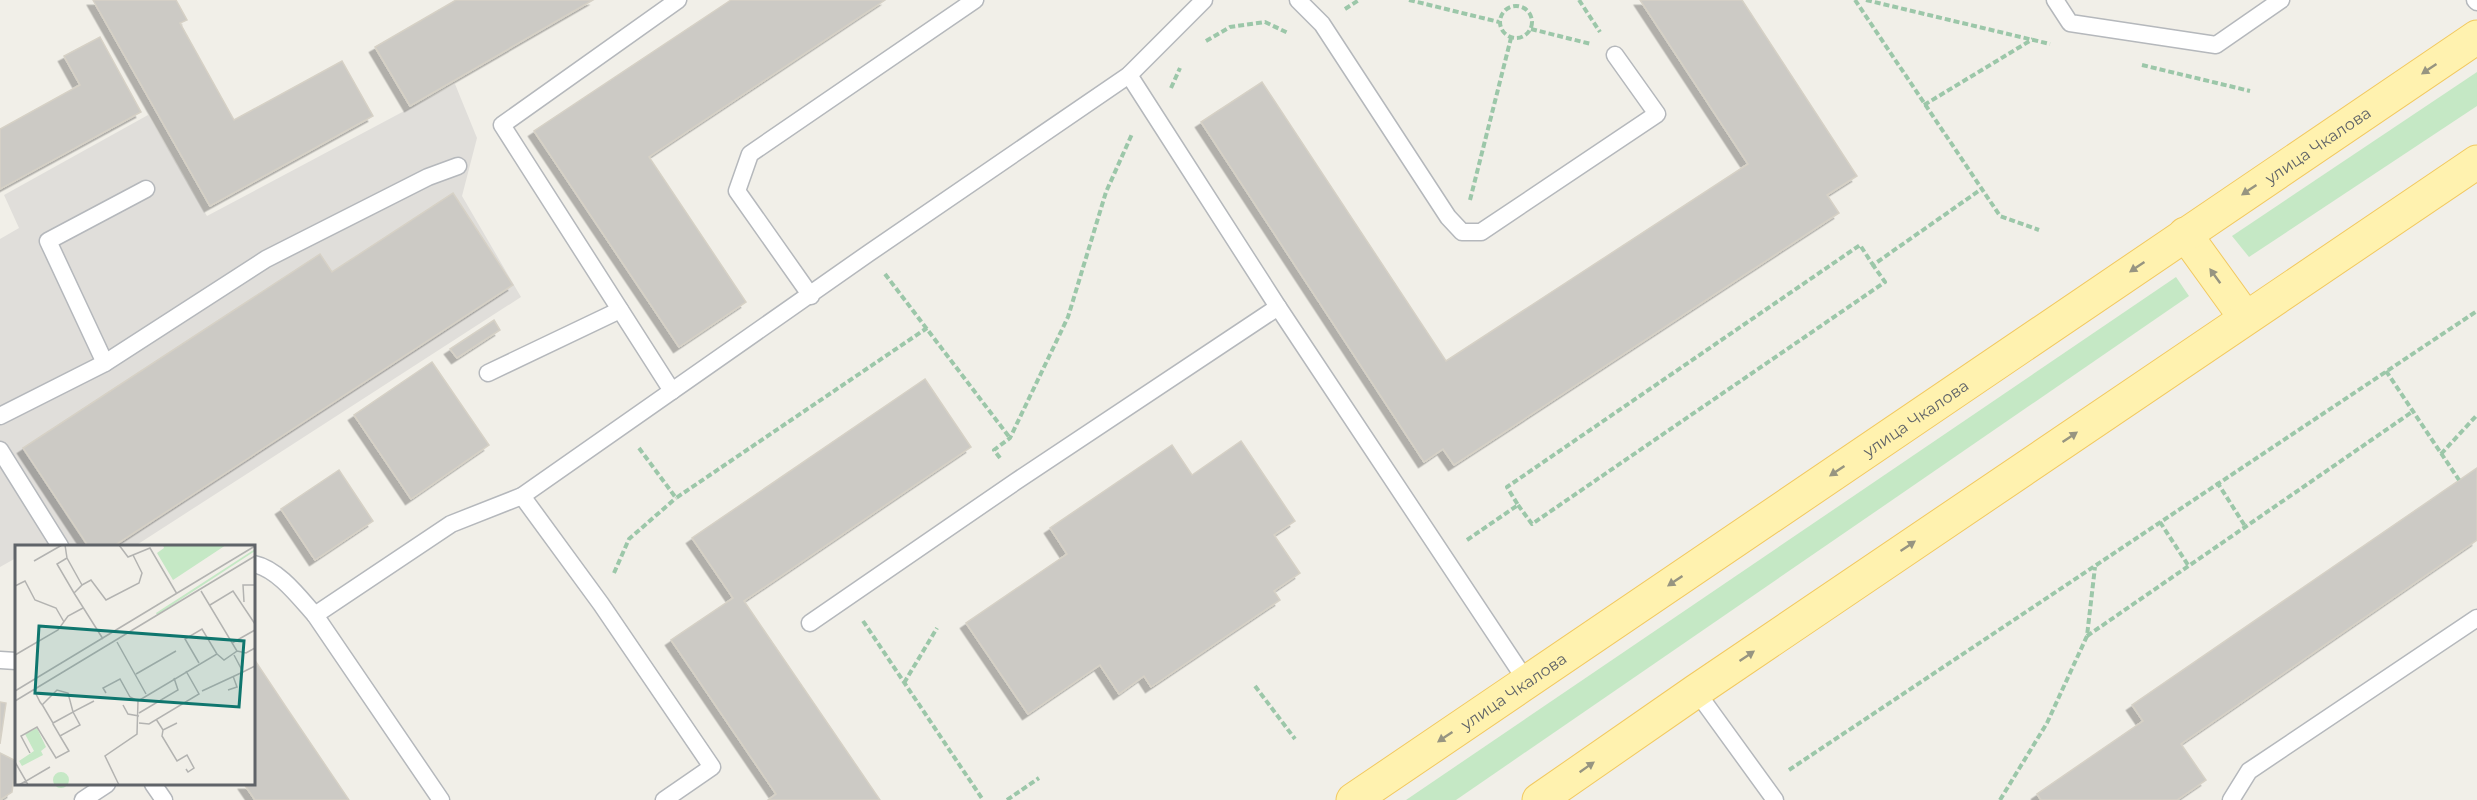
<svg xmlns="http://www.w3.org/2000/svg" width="2477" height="800" font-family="Montserrat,sans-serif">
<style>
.industrial{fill:#e0deda}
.green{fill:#c5e8c5}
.building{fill:#cccac5;stroke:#d6d1c6;stroke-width:1.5;filter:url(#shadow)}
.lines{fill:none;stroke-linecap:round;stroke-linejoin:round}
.service-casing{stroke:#b5b8bc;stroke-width:19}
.primary-casing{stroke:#f2c960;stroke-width:35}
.path{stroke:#9cc7a9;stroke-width:4;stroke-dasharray:6 3;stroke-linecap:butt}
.service{stroke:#fff;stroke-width:16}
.primary{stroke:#fff2af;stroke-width:33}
.oneway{fill:#979581}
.labels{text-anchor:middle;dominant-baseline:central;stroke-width:4.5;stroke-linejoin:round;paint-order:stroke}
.street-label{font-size:16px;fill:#5f6368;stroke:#fff}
.inset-road{fill:none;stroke:#b3b3b1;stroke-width:1.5}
.view{fill:#0f766e;fill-opacity:0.15;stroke:#0f766e;stroke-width:3}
.inset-edge{fill:none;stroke:#5f6368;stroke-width:3}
</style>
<defs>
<filter id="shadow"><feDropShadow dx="-5.5" dy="5.5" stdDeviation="0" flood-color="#0004"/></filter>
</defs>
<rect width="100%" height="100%" fill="#f1efe8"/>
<polygon class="industrial" points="455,84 477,138 462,196 521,297 135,546 16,546 16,558 0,567 0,239 19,228 4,195 148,115 207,216"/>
<g class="green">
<polygon points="2477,72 2477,106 2249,257 2232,236"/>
<polygon points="2176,277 2189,296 1456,800 1406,800"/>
</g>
<g class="building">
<polygon points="93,0 176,0 187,20 180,23 234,120 342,61 373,116 210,206"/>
<polygon points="456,0 593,0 410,106 375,47"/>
<polygon points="731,0 885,0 649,157 746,302 679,347 534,131"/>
<polygon points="1640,0 1742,0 1857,176 1827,195 1839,213 1454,465 1443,449 1424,462 1201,122 1262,82 1446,361 1748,164"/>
<polygon points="100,37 141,112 0,189 0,129 80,85 64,56"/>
<polygon points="453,193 513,285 114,546 88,546 23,448 320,254 332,272"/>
<polygon points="494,320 500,330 457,358 450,349"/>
<polygon points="432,362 489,445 411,499 354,415"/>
<polygon points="925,379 971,447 744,601 880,800 768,800 776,794 671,640 733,598 692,538"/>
<polygon points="1241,441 1295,521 1274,535 1300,573 1274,591 1280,600 1151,687 1144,676 1119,694 1100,665 1028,714 966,623 1067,554 1050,528 1172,445 1192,475"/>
<polygon points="2477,468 2477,540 2181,744 2206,780 2177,800 2041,800 2037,794 2143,721 2132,705"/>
<polygon points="339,470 373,521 315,560 281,509"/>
<polygon points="254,659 286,707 349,800 255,800 244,784 254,784"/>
<polygon points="0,702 6,703 0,744"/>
<polygon points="0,753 16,761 12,792 0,800"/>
</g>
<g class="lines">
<g class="service-casing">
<g id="service">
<polyline points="1298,0 1322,24 1448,217 1462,232 1481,232 1657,114 1615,55"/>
<polyline points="2055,0 2070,23 2216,45 2281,0"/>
<polyline points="2475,0 2477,2"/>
<polyline points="1129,75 1278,307 1527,682"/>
<polyline points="811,296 737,191 750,154 975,0"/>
<polyline points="105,363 48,241 146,189"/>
<polyline points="488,373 620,310"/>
<polyline points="672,391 502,125 678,0"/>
<polyline points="0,416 105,363 266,259 428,177 458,166"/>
<polyline points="0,450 60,546"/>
<polyline points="522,496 601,604 712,767 664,800"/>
<path d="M254,564C278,569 299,597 315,615"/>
<polyline points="810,623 1015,482 1278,307"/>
<polyline points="0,660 16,661"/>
<polyline points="1696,691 1775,800"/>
<polyline points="153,784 164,800"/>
<polyline points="83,800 107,784"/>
<polyline points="441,800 315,615 451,524 522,496 869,253 1129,75 1204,0"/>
<polyline points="2231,800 2249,771 2477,618"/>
</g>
</g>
<g class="primary-casing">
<g id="primary">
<polyline points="2185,234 2245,317"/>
<path id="s1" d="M1353,800L2477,37"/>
<polyline points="1539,800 1696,691 2477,162"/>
</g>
</g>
<g class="path">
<polyline points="1409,0 1499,22"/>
<polyline points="1579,0 1600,32"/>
<polyline points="1855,0 2000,216 2039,230"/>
<polyline points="1866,0 2050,44"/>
<circle cx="1516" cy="22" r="16"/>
<polyline points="1345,9 1359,0"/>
<polyline points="1531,29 1591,44"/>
<polyline points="1206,41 1230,27 1265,22 1288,33"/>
<polyline points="2142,65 2250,91"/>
<polyline points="1171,88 1180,68"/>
<polyline points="1924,105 2033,39"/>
<polyline points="1470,200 1511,38"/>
<polyline points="885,274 1010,438"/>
<polyline points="2386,371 2459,480"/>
<polyline points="639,448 676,498 927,328"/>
<polyline points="2441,454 2477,415"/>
<polyline points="1000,458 994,450 1010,438 1068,317 1106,192 1132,134"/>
<polyline points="2217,482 2245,526"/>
<polyline points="1518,505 1532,524 1885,282 1873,265"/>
<polyline points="2160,522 2188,565"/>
<polyline points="1467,540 1518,505 1507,487 1860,245 1873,265 1980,190"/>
<polyline points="614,573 629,539 676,498"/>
<polyline points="863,621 983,800"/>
<polyline points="2087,636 2412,412"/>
<polyline points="904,683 937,628"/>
<polyline points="1255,686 1295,739"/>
<polyline points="1789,770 2477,311"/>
<polyline points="1007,800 1039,778"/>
<polyline points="2000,800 2047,723 2087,636 2095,567"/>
</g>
<use href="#service" class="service"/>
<use href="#primary" class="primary"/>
</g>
<defs><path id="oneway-solid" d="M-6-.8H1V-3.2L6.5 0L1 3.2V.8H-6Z" transform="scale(1.5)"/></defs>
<g class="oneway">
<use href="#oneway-solid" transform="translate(2429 69) rotate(146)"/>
<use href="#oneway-solid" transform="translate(2249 190) rotate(146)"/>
<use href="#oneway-solid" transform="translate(2137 267) rotate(146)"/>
<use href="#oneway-solid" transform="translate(2215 276) rotate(-126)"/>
<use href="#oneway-solid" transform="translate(2070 437) rotate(-34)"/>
<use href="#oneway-solid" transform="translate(1837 471) rotate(146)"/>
<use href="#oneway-solid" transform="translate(1908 546) rotate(-34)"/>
<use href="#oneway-solid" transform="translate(1675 581) rotate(146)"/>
<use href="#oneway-solid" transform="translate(1747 656) rotate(-34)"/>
<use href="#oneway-solid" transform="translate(1445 737) rotate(146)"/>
<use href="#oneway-solid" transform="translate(1587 767) rotate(-35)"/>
</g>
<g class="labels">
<g class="street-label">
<text stroke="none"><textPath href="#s1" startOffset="1166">улица Чкалова</textPath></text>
<text stroke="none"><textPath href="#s1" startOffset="680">улица Чкалова</textPath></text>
<text stroke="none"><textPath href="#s1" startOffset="194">улица Чкалова</textPath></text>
</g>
</g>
<g transform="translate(15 545)">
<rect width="240" height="240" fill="#f1efe8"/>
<path d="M148,0H211L158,35L142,8L149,3ZM240,4V6L142,70L141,68ZM22,183L31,202L26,206L28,210L7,221L4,216L19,206L10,189ZM38 235a8 8 0 1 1 16 0a8 8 0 1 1-16 0Z" fill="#c5e8c5"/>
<path class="inset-road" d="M50,0L52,13L67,40L59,48L88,94M104,0L113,12L135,3L162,49M52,13L42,19L59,48M19,16L47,0M67,40L76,35L91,55L124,38L127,28L118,10M0,41L10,36L20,55L41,63L49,77M186,46L222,106L209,115L202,109M229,57L228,40H240M195,60L218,46L240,79M102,97L131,149M217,98L240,85M222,106L231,108L240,103M0,110L43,85L53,71L68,63M219,110L228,127L240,121M121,129L161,106M19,145L25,157L28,161L38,178V179L45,191L65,180L58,167L38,178M213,145L222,142L218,131M0,146L240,1M187,146L228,127M91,148L88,143L105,134L115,152L123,156M0,156L240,11M27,160L42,145L53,148L58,167L79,156M108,160L113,169L124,171M124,168L163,145L159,133M141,174L148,185L162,178M124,178L134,179L184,149L171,126M148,185L147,191L162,216L172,210L179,223L173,227L171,224M15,208L6,191L22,182L41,213L54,206L45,191M0,217L11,236L4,240M13,240L11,236L35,222M104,240L90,211L122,189L123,156L202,109L187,84L170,94L184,118"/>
<path class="view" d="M24,81L229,96L224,162L20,148Z"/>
<rect width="240" height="240" class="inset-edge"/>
</g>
</svg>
